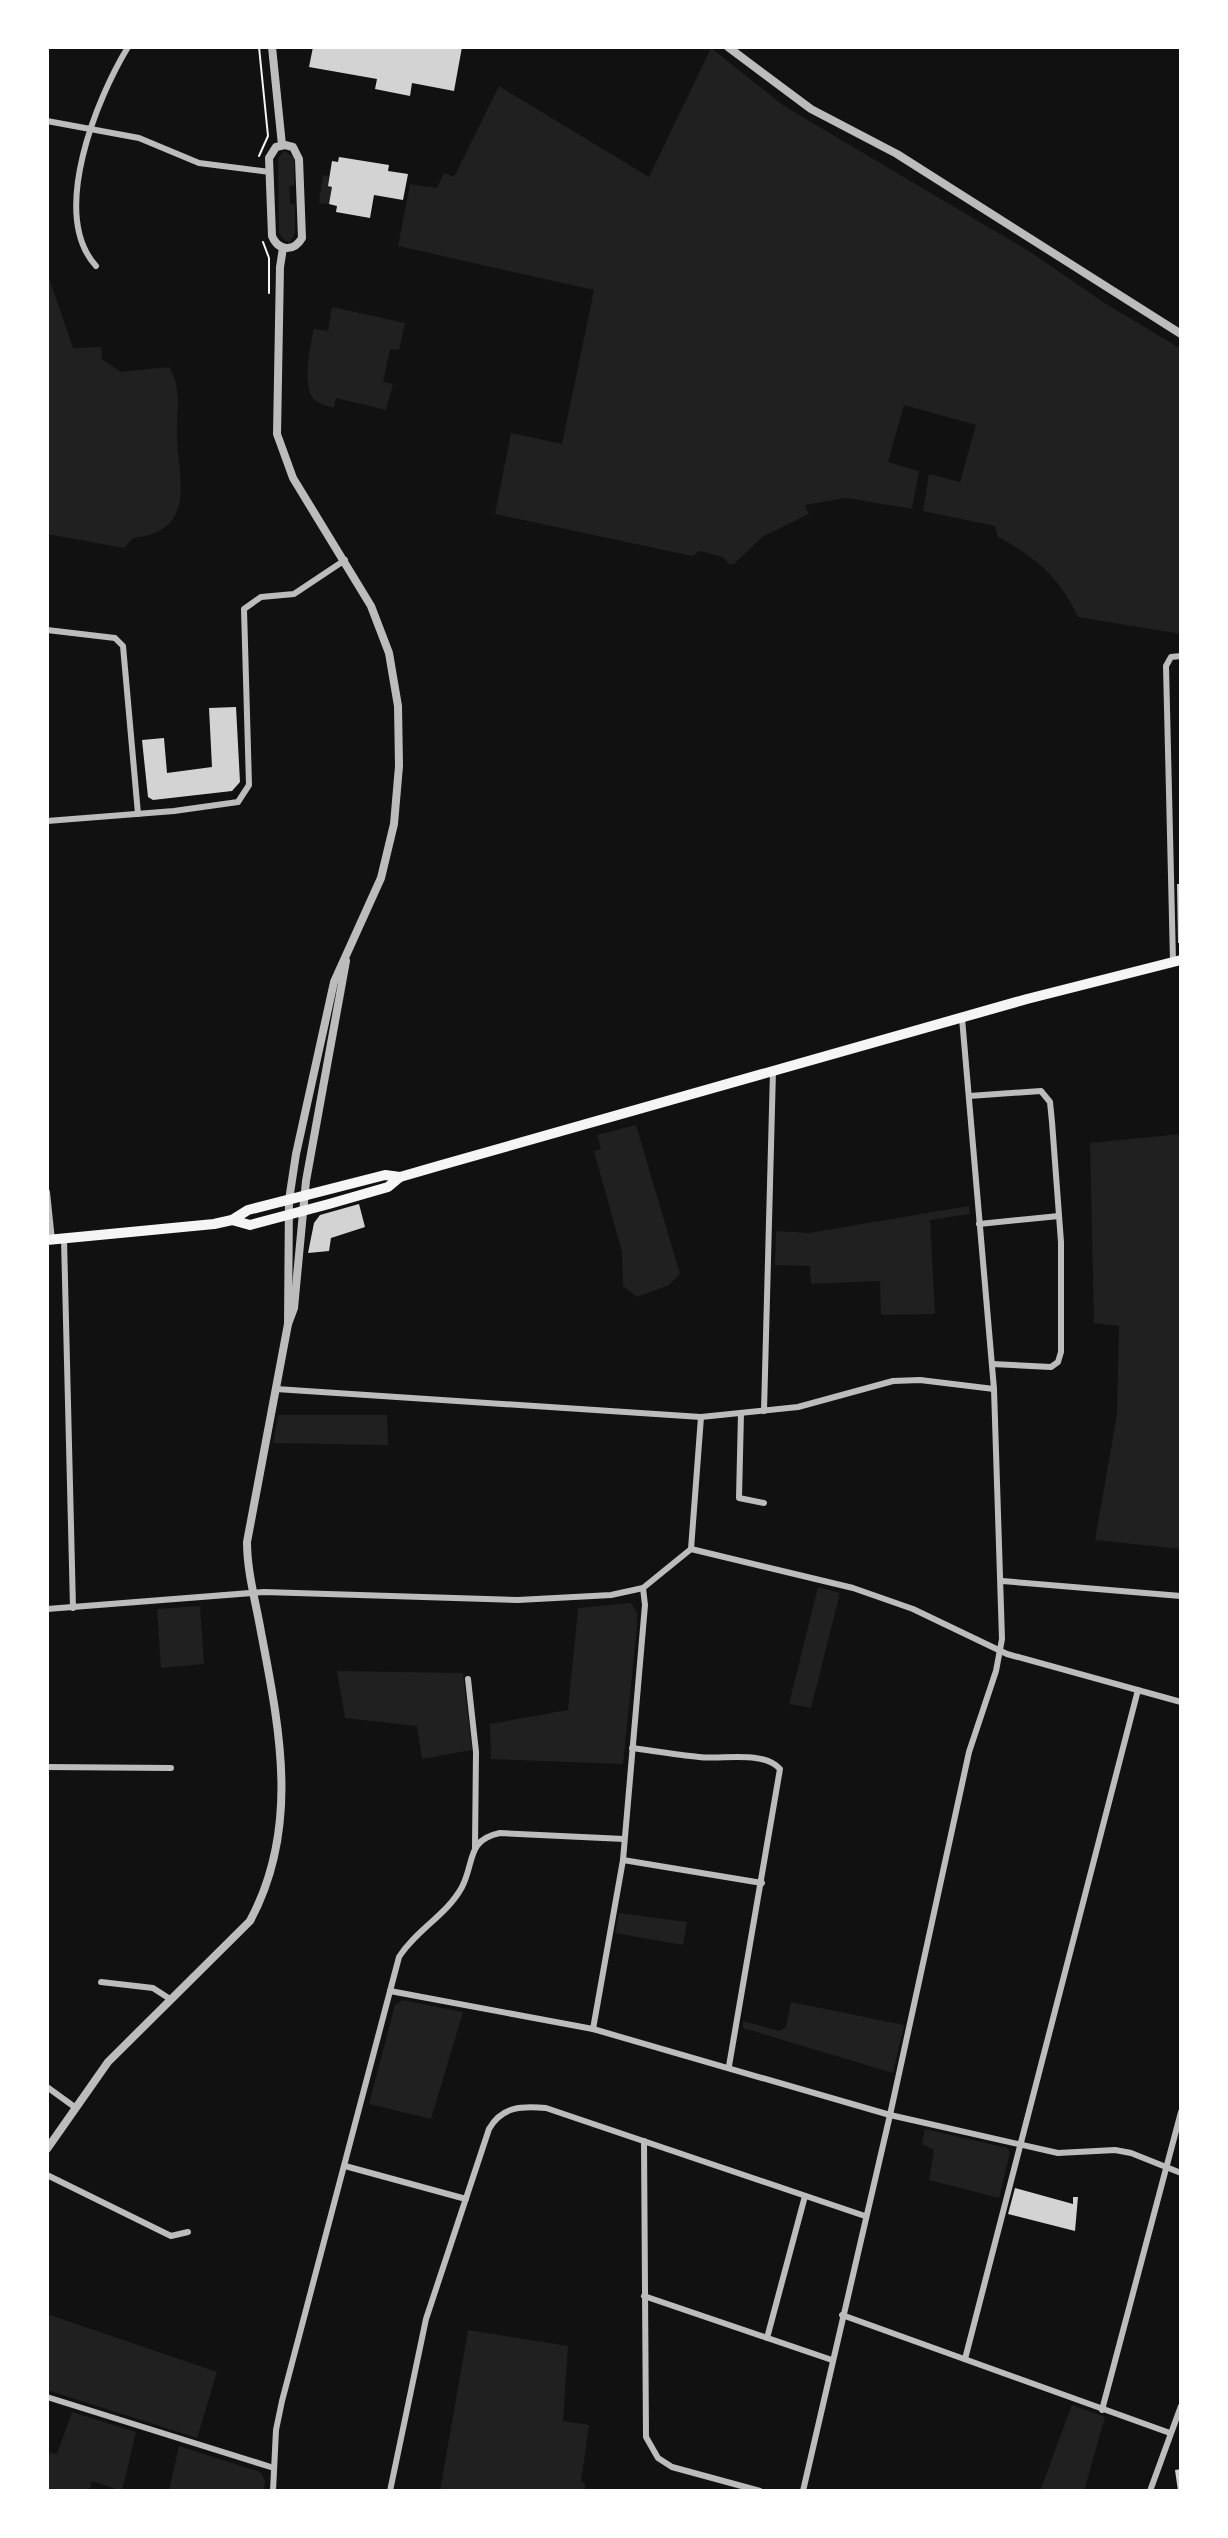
<svg xmlns="http://www.w3.org/2000/svg" width="1228" height="2538" font-family="Cabin,sans-serif">
<style>
.green{fill:#202020}
.building{fill:#d3d3d3}
.lines{fill:none;stroke-linecap:round;stroke-linejoin:round}
.path{stroke:#f5f5f5;stroke-width:2}
.minor{stroke:#bcbcbc;stroke-width:6}
.tertiary{stroke:#bcbcbc;stroke-width:8}
.primary{stroke:#f5f5f5;stroke-width:10}
</style>
<rect width="100%" height="100%" fill="#111"/>
<g class="green">
<path d="M711,48L784,106L1032,253L1106,304L1181,349V634L1078,617C1061,579 1035,556 998,537L995,526L923,511L929,474L960,482L976,425L904,405L888,462L919,471L912,509L846,498L805,505L809,514L762,537L734,564H729L723,557L700,551L692,556L495,514L511,433L562,444L594,290L398,246L410,184L437,188L444,173L454,177L499,86L649,177Z"/>
<polygon points="284,151 294,157 294,185 289,187 290,203 295,205 295,233 290,242 285,241 279,233 278,158"/>
<polygon points="323,175 329,177 328,186 332,187 329,204 319,203"/>
<path d="M47,272L73,348L101,347L102,359L121,372L169,367C184,392 175,415 177,441C180,484 195,531 133,538L124,548L47,534Z"/>
<path d="M332,307L405,323L399,350L390,349L383,382L393,384L386,410L336,398L334,408C329,406 322,405 317,402C300,391 310,346 314,329L328,331Z"/>
<polygon points="636,1125 680,1274 669,1285 637,1297 623,1286 622,1252 594,1151 601,1149 597,1135"/>
<polygon points="1181,1134 1181,1549 1095,1540 1117,1414 1119,1326 1094,1323 1090,1143"/>
<polygon points="969,1206 970,1214 930,1220 935,1314 881,1315 880,1281 811,1284 810,1266 775,1265 776,1231 809,1233"/>
<polygon points="278,1415 387,1415 388,1445 273,1443"/>
<polygon points="818,1587 840,1593 811,1708 789,1704"/>
<polygon points="631,1603 637,1613 637,1626 623,1764 491,1759 490,1724 568,1710 578,1608"/>
<polygon points="200,1606 204,1664 161,1668 157,1609"/>
<polygon points="337,1671 463,1673 472,1750 422,1759 417,1726 345,1718"/>
<polygon points="619,1913 687,1922 683,1945 615,1933"/>
<polygon points="402,2000 463,2012 431,2119 369,2104 395,2005"/>
<polygon points="791,2002 904,2025 893,2073 743,2028 743,2021 779,2031 786,2027"/>
<polygon points="925,2129 1007,2148 1010,2153 999,2198 929,2180 934,2150 922,2144"/>
<polygon points="47,2314 217,2372 197,2438 47,2390"/>
<polygon points="468,2330 568,2346 563,2421 589,2425 581,2481 585,2484 585,2491 440,2491"/>
<polygon points="1072,2405 1105,2417 1084,2491 1040,2491"/>
<polygon points="72,2412 136,2432 122,2491 92,2481 89,2491 47,2491 47,2452 57,2454"/>
<polygon points="179,2446 260,2472 265,2480 264,2491 169,2491"/>
</g>
<g class="building">
<polygon points="313,47 462,47 454,91 412,83 410,96 375,89 377,79 309,67"/>
<polygon points="339,157 389,165 388,171 408,174 403,200 374,195 370,218 336,212 337,206 329,204 332,187 328,186 332,161 338,162"/>
<polygon points="236,707 240,782 232,791 153,800 148,797 142,740 164,738 167,773 212,767 209,708"/>
<polygon points="1177,884 1181,884 1181,943 1178,943"/>
<polygon points="359,1204 365,1227 331,1238 329,1251 308,1253 314,1223 320,1215"/>
<polygon points="1015,2188 1073,2204 1073,2197 1078,2197 1075,2231 1008,2214"/>
<polygon points="1181,2469 1181,2491 1178,2491 1175,2470"/>
</g>
<g class="lines">
<g class="path">
<polyline points="259,156 268,136 259,47"/>
<polyline points="263,242 269,258 269,293"/>
</g>
<g class="minor">
<polyline points="47,121 139,138 199,163 270,172"/>
<path d="M96,266C49,214 97,98 128,47"/>
<polyline points="47,630 115,638 123,646 138,814"/>
<polyline points="47,821 174,811 238,802 249,785 244,609 261,597 294,594 345,560"/>
<polyline points="1173,961 1166,666 1171,657 1181,656"/>
<polyline points="969,1096 1041,1091 1050,1102 1052,1122 1061,1242 1061,1352 1058,1362 1051,1367 992,1364"/>
<polyline points="47,1192 52,1240"/>
<polyline points="979,1224 1059,1216"/>
<polyline points="64,1239 73,1608"/>
<polyline points="276,1389 701,1417 798,1407 893,1381 920,1380 994,1389"/>
<polyline points="764,1411 773,1071"/>
<polyline points="741,1413 739,1498 764,1503"/>
<polyline points="691,1549 701,1417"/>
<polyline points="1002,1581 1181,1596"/>
<polyline points="47,1609 264,1592 518,1600 611,1595 643,1588 691,1549 853,1588 913,1609 1007,1654 1181,1702"/>
<polyline points="468,1679 476,1752 475,1847"/>
<path d="M632,1748C654,1751 677,1755 699,1757C722,1760 763,1750 780,1769L729,2066"/>
<polyline points="47,1767 171,1768"/>
<polyline points="623,1860 762,1883"/>
<polyline points="101,1982 153,1988 170,1999"/>
<polyline points="390,1991 593,2029 890,2115 1058,2153 1115,2150 1131,2153 1181,2173"/>
<polyline points="593,2029 623,1860 645,1605 643,1588"/>
<polyline points="47,2087 76,2108"/>
<polyline points="644,2141 646,2437 658,2458 672,2467 760,2491"/>
<polyline points="345,2166 466,2199"/>
<polyline points="47,2175 171,2236 188,2232"/>
<polyline points="644,2296 832,2360"/>
<polyline points="842,2315 1170,2433"/>
<polyline points="767,2338 805,2196"/>
<polyline points="965,2359 1138,1690"/>
<polyline points="47,2397 274,2468"/>
<polyline points="1102,2410 1181,2112"/>
<path d="M273,2491L276,2430L282,2401L399,1957C416,1930 447,1915 462,1887C475,1862 466,1840 500,1833L624,1839"/>
<path d="M390,2491L426,2319L489,2129C502,2106 522,2106 546,2108L865,2216"/>
<polyline points="803,2491 890,2115 969,1752 996,1671 1002,1639 994,1389 962,1018"/>
<polyline points="1150,2491 1181,2406"/>
</g>
<g class="tertiary">
<polyline points="272,47 282,145"/>
<polyline points="728,47 811,109 897,154 1181,334"/>
<path d="M285,145L293,147L299,159L302,238C294,252 278,251 272,236L269,158L276,147Z"/>
<polyline points="283,248 280,267 277,434 293,478 371,606 389,653 398,706 399,766 394,824 381,878 334,982 296,1154 289,1200 288,1324"/>
<path d="M47,2149L108,2062L250,1921C300,1828 280,1731 261,1632C256,1603 247,1572 247,1542L288,1324L294,1308L306,1181L346,961"/>
</g>
<g class="primary">
<polyline points="232,1220 250,1225 329,1204 388,1187 400,1177 438,1166 1027,999 1181,960"/>
<polyline points="47,1240 214,1224 232,1220 248,1210 385,1175 400,1177"/>
</g>
</g>
<rect width="1228" height="2538" fill="none" stroke="#ffffff" stroke-width="98"/>
</svg>
